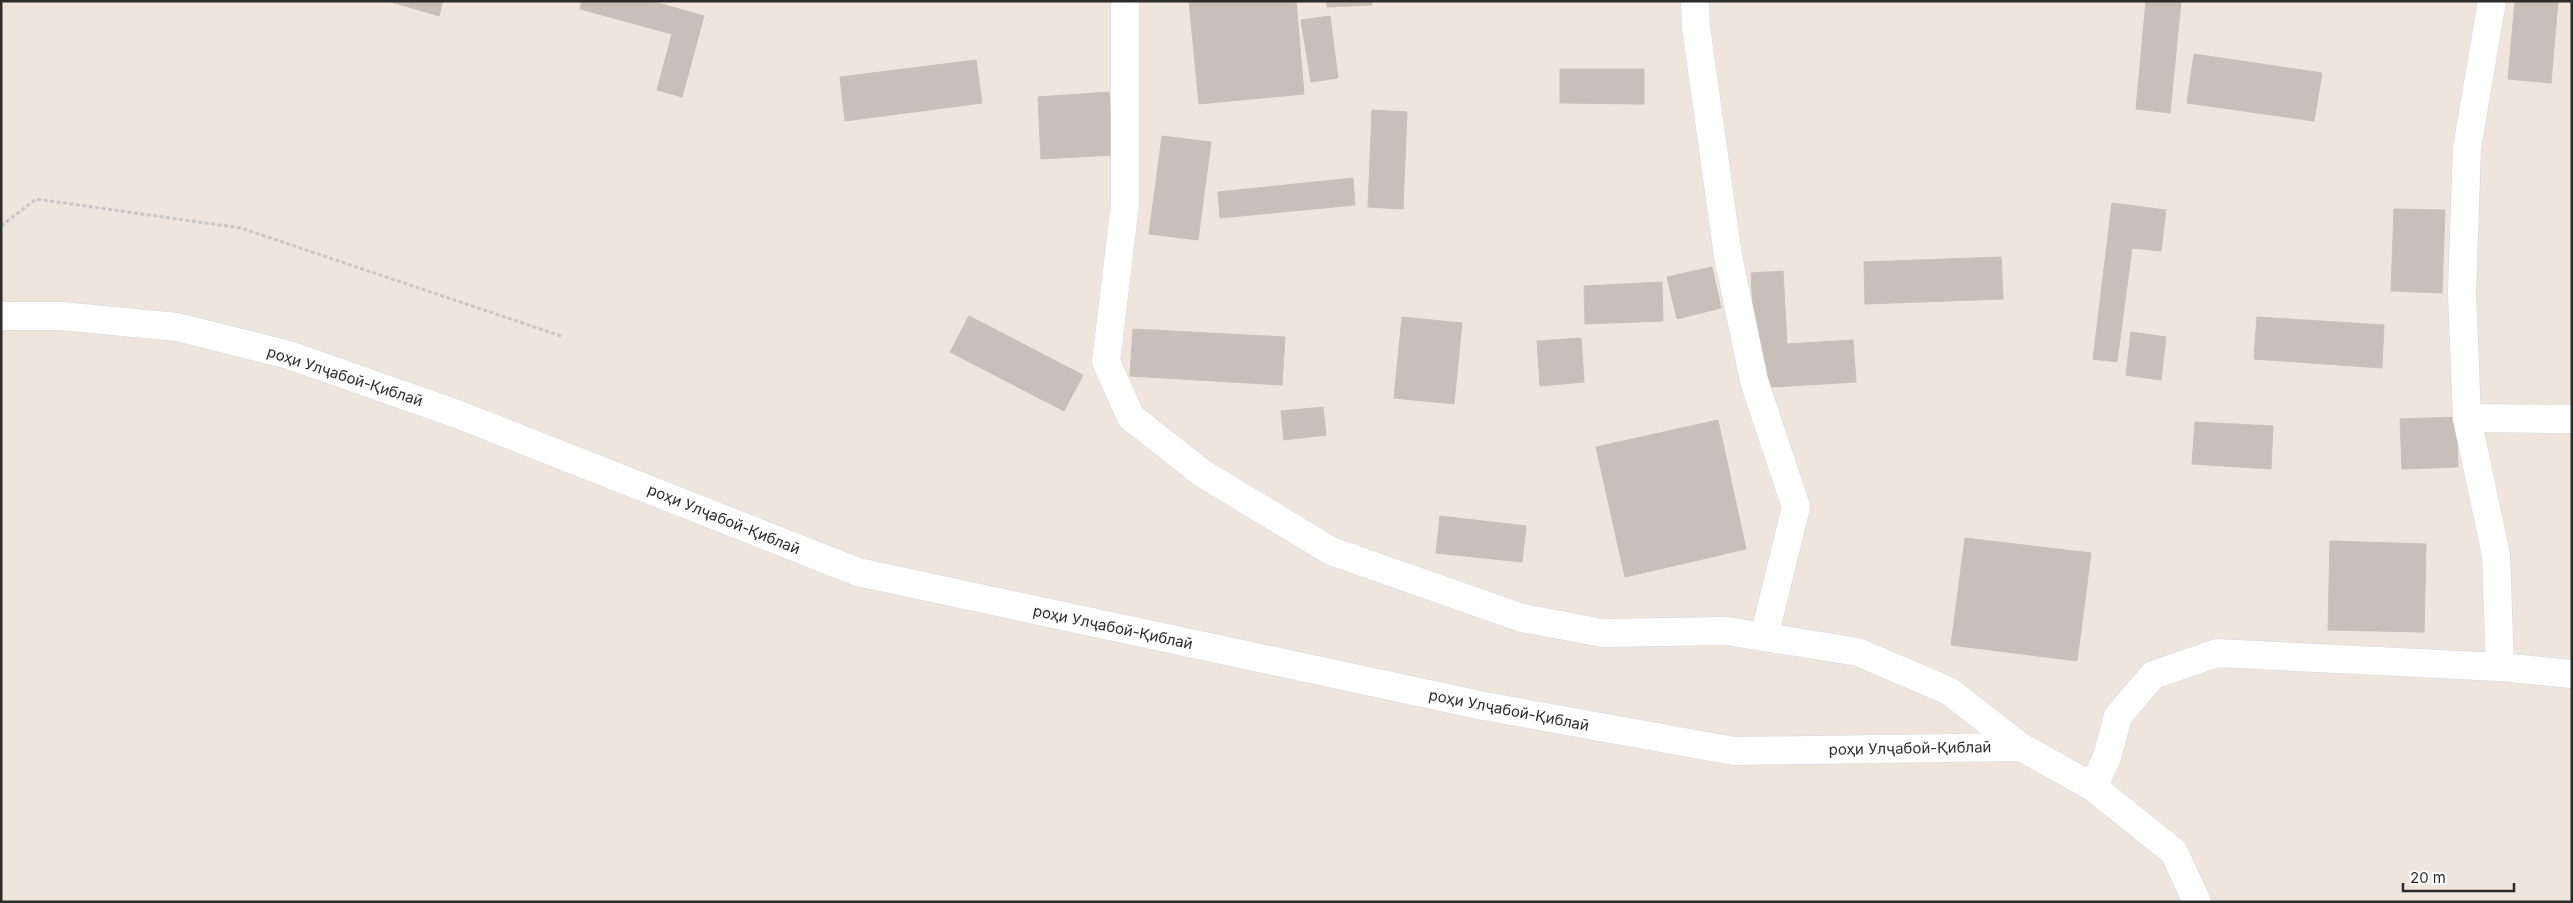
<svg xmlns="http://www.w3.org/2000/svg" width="2573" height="903" font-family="Inter,sans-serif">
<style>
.building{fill:#c6bfba;stroke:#c9c1b7}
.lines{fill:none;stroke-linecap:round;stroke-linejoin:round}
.minor-casing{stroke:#d2d8e5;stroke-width:29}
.tertiary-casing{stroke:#d2d8e5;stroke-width:29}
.path{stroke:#c8c8c8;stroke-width:3;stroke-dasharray:4 2.5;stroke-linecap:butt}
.minor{stroke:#fff;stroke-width:28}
.tertiary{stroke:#fff;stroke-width:28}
.labels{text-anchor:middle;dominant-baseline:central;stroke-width:4.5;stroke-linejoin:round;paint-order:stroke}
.street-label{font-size:15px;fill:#2c2c2c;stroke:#fff}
</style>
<rect width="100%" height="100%" fill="#eee5dd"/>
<g class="building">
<polygon points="388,1 443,1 439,16"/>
<polygon points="582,1 651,1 704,16 682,97 657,90 672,34 580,9"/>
<polygon points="1189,1 1296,1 1304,94 1199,104"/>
<polygon points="1327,1 1372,1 1372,5 1327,7"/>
<polygon points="2146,1 2181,1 2170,113 2136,109"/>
<polygon points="2515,1 2558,1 2551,83 2508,79"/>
<polygon points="1330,16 1338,78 1311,82 1301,20"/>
<polygon points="2194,54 2322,73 2314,121 2187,103"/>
<polygon points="976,60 982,103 845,121 840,77"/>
<polygon points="1560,69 1644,69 1644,104 1560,103"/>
<polygon points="1109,92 1113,155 1041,159 1038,97"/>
<polygon points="1372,110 1407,112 1403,209 1368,207"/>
<polygon points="1162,136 1211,142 1198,240 1149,234"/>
<polygon points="1353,178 1355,205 1220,218 1218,192"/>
<polygon points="2112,203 2166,210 2161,251 2132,248 2117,362 2093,359"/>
<polygon points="2394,209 2445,210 2442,293 2391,291"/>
<polygon points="2001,257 2003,299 1865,304 1864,262"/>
<polygon points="1712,267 1721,308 1677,319 1667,277"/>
<polygon points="1783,271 1787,344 1853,340 1856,382 1757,388 1751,273"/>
<polygon points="1662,282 1663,321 1585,324 1584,286"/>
<polygon points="969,316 1083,375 1064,411 950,352"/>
<polygon points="1402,317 1462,323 1454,404 1394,398"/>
<polygon points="2257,317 2384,325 2382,368 2254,359"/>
<polygon points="1133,329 1285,337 1282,385 1130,376"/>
<polygon points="2131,332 2166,337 2161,380 2126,375"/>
<polygon points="1581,338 1584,382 1540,386 1537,341"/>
<polygon points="1323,407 1326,435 1284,440 1281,411"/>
<polygon points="2456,417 2458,467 2402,469 2400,419"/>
<polygon points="1718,420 1746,549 1625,577 1596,447"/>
<polygon points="2195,422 2273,426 2271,469 2192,464"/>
<polygon points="1440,516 1526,526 1522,562 1436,553"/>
<polygon points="1965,538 2091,553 2077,661 1951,645"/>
<polygon points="2330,541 2426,544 2424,632 2328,630"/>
</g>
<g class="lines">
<g class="minor-casing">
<g id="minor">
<polyline points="1125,1 1125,204 1106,362 1131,417 1202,473 1331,551 1522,618 1603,633 1727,631 1858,652 1949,691 2021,747"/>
<polyline points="1695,1 1696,27 1728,256 1754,381 1796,507 1764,637"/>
<polyline points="2492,1 2467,148 2462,292 2467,418 2496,555 2500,667"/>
<polyline points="2467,418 2572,419"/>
<polyline points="2093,787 2107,757 2118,716 2153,675 2217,653 2500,667 2572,674"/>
</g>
</g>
<g class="tertiary-casing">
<polyline id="tertiary" points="1,316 61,316 177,327 289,355 457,414 858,572 1484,706 1734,751 2021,747 2093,787 2174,852 2197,902"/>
</g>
<polyline class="path" points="1,226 36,199 241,228 561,336"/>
<use href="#minor" class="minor"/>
<use href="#tertiary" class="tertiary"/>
</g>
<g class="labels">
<g class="street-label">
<text transform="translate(345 376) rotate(18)">роҳи Улҷабой-Қиблаӣ</text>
<text transform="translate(724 519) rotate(22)">роҳи Улҷабой-Қиблаӣ</text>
<text transform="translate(1113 627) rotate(12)">роҳи Улҷабой-Қиблаӣ</text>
<text transform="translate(1509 710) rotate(11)">роҳи Улҷабой-Қиблаӣ</text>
<text transform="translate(1910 748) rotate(-1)">роҳи Улҷабой-Қиблаӣ</text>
</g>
</g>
<rect width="2573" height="903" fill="none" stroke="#2c2c2c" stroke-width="5"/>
<path d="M2403 883v8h111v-8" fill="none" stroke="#2c2c2c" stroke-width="2.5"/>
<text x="2410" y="883" font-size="15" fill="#2c2c2c" stroke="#ffffff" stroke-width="4" paint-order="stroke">20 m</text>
</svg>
